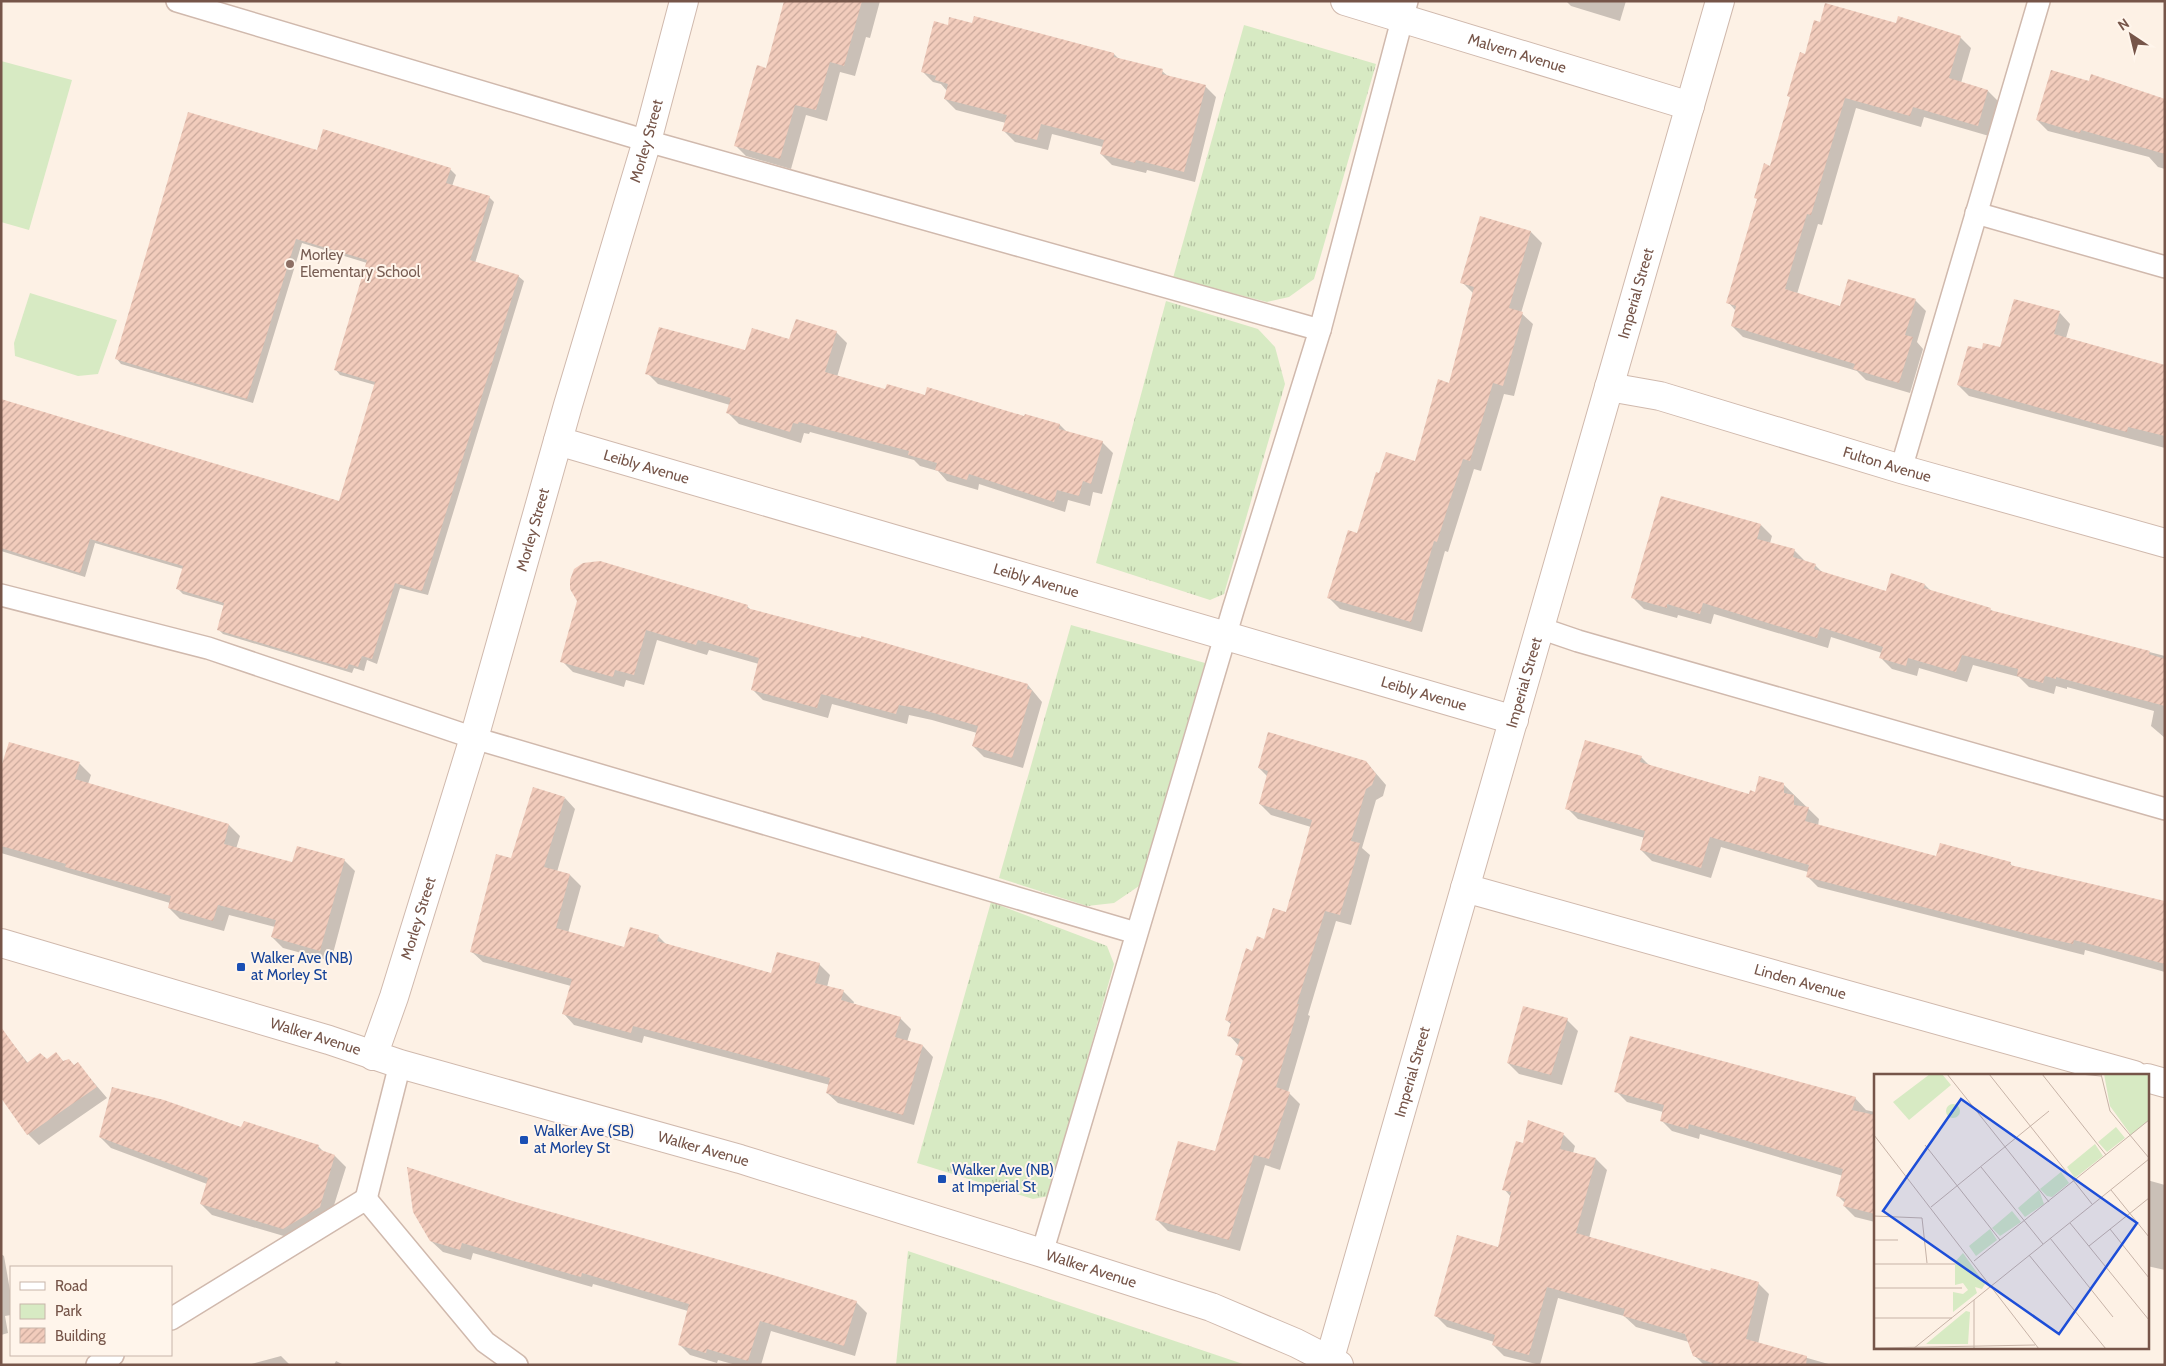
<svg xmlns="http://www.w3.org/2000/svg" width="2166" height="1366" font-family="Cabin,sans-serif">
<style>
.grass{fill:url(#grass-tufts)}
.green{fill:#d7eac3}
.shadow{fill:#0003}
.building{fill:url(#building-hatch)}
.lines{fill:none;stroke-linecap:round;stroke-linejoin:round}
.service-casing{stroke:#d0b9ad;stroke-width:24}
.minor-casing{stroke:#d0b9ad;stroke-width:30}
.tertiary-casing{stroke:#d0b9ad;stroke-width:30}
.service{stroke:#fff;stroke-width:21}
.minor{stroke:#fff;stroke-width:28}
.tertiary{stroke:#fff;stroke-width:28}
.education-dot{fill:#8d6e63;stroke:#fff5eb;stroke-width:2}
.transit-dot{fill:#1a4fb4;stroke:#fff5eb;stroke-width:2}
.labels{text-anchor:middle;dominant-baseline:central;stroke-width:4;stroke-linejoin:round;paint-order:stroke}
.street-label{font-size:15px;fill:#765549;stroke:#fff5eb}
.education-label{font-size:15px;fill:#785e54;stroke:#fff5eb;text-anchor:start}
.transit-label{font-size:15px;fill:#164399;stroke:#fff5eb;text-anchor:start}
.inset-road{fill:none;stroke:#c7b3a7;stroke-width:1}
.view{fill:#1d4ed8;fill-opacity:0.15;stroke:#1d4ed8;stroke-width:2.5}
.inset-edge{fill:none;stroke:#765549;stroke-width:2.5}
</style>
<defs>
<pattern id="grass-tufts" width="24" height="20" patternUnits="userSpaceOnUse" patternTransform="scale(1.25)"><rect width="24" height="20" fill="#d7eac3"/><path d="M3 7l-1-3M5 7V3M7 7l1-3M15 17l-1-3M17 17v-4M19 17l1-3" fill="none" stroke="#b3c0a0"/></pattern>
<pattern id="building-hatch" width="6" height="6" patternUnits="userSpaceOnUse" patternTransform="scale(1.25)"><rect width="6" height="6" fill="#f2ccbc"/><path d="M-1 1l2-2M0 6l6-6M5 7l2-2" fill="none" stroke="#c9a89b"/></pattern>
</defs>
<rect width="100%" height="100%" fill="#fdf1e5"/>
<g class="grass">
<polygon points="1244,25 1376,64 1314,279 1289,297 1267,302 1173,278"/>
<polygon points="1166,301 1258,329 1275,347 1285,384 1224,594 1210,600 1096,563"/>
<polygon points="1071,625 1205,663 1139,886 1114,903 1087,906 999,878"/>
<polygon points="991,902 1107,946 1114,964 1049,1196 1033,1199 917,1163"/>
<polygon points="908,1251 1246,1365 896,1365"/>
</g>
<g class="green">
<polygon points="1,61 72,80 29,230 1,222"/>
<polygon points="30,293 117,320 98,374 78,376 15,356 14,343"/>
</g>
<g class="shadow">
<polygon points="785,1 880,1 870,38 866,37 855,76 840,72 827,121 806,115 791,169 746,156 735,145 767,69"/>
<polygon points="1566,1 1626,1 1620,21 1571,6"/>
<polygon points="1897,25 1960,37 1971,48 1961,83 1988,91 1999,102 1989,136 1924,117 1921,127 1856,108 1822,225 1818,224 1797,294 1841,308 1915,300 1926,311 1917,342 1923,349 1910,393 1866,380 1857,371 1743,337 1732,326 1736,311 1728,302 1771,167 1791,98 1788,96 1806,55"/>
<polygon points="1114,54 1119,59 1162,71 1169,77 1205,86 1216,97 1195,182 1147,170 1146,173 1112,165 1101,154 1103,147 1052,134 1048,150 1015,142 1004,131 1006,123 956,110 945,99 947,91 941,84 933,82 922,71"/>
<polygon points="2165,101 2165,169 2158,167 2149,157 2048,131 2037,120"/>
<polygon points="317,152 450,169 456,175 452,186 489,197 494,202 475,263 518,276 524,281 428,595 400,588 377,664 367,660 364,671 354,668 352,673 223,634 218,629 225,606 183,594 178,589 183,569 95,543 85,577 1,551 1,401 340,502 375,385 340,375 335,369 367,263 302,243 253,403 121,364 116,358"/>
<polygon points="1531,232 1542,243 1521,313 1533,324 1514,396 1504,394 1481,471 1474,469 1448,552 1445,551 1422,632 1340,609 1329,598 1358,534 1416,462 1450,384 1473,293 1462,282"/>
<polygon points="2060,313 2070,324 2066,338 2165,366 2165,448 1969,396 1958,385 1982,351 2001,349"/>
<polygon points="836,332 847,343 837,377 886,391 926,396 1060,425 1068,433 1102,442 1113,453 1102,494 1093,492 1090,506 1068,500 1065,512 979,484 978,490 947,481 938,471 920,466 914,460 810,432 809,434 804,433 801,443 739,424 728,413 730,405 658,384 647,373"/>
<polygon points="1761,525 1772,536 1770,543 1794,550 1806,562 1815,565 1824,574 1886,592 1925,585 1932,592 1990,609 1993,612 2165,656 2165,738 2151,726 2154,711 2067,687 2067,689 2056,686 2054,694 2029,687 2019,677 1973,665 1967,682 1919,668 1917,676 1892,669 1881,658 1882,653 1831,637 1828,648 1714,614 1711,624 1678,615 1677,618 1644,609 1633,598"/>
<polygon points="579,601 747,606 752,611 1028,685 1042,702 1023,768 984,757 973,746 977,733 932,720 909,715 907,724 832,704 828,718 763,700 752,689 759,664 709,650 707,655 657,640 644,685 626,680 624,687 573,672 562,661"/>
<polygon points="1586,742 1642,758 1650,766 1750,795 1783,784 1819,819 1818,826 1937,857 2010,863 2013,867 2165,902 2165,972 2085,950 2084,955 1818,887 1807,876 1808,872 1721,847 1711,878 1652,861 1641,850 1645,838 1578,819 1567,808"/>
<polygon points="9,744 80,764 91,775 88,784 229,825 240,836 236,849 293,864 344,860 355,871 331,961 283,948 272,937 275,927 229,915 224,931 180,919 169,908 170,903 1,853 1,772"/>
<polygon points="1367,763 1386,785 1383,796 1376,800 1362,848 1370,855 1351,925 1336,921 1308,1015 1310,1016 1288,1092 1300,1104 1280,1170 1265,1165 1240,1251 1168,1231 1157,1220 1216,1153 1244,1062 1237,1054 1239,1046 1229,1035 1232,1025 1226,1020 1253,952 1287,913 1311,827 1271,815 1260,804 1268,777 1259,768"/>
<polygon points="565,798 575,809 557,872 570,875 581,886 568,933 625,948 658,936 668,946 772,974 819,964 830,975 827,987 843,991 854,1002 853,1005 900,1018 911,1029 907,1042 923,1046 933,1057 914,1125 838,1103 827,1093 830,1085 644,1036 642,1043 574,1025 564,1014 571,986 483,962 472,952 512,860"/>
<polygon points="1567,1020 1578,1031 1562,1085 1519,1074 1508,1063"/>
<polygon points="8,1038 28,1063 47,1061 56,1054 64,1062 74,1067 78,1064 107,1098 39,1145 28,1134"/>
<polygon points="1616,1091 1855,1098 1866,1110 1875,1112 1875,1222 1855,1217 1844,1206 1845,1203 1838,1196 1843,1176 1700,1134 1699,1139 1672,1131 1661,1120 1663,1112 1627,1102"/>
<polygon points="1564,1135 1575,1146 1573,1153 1596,1159 1607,1170 1589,1238 1710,1273 1758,1283 1769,1294 1758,1344 1832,1365 1704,1365 1694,1355 1689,1342 1636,1327 1624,1316 1558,1298 1540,1365 1504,1356 1493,1345 1494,1342 1447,1327 1436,1316 1499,1249 1511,1197 1504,1189 1524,1144"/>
<polygon points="100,1137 318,1146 325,1153 335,1156 346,1167 330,1218 294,1239 212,1215 201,1204 207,1184 111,1148"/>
<polygon points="2147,1180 2165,1185 2165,1270 2147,1266"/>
<polygon points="515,1203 856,1302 867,1313 855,1356 771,1331 761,1365 736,1365 718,1360 717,1363 690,1355 679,1344 688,1311 593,1284 592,1287 473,1253 471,1260 443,1252 431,1241"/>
<polygon points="1,1254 4,1256 11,1296 11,1315 5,1316 8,1333 1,1335"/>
<polygon points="281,1356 290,1365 248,1365"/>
<polygon points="336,1361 344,1365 334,1365"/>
</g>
<g class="building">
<polygon points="784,1 862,1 844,66 830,62 816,110 795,105 780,159 734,146 757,65 766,68"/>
<polygon points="1825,3 1896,23 1898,16 1961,36 1949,78 1988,90 1978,126 1913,107 1910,116 1845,98 1811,215 1807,214 1785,289 1840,306 1848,279 1916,299 1905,335 1913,337 1899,383 1853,369 1855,364 1731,326 1736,306 1726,303 1757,199 1754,198 1764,163 1770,166 1790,97 1787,96 1800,52 1805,54 1814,20 1820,22"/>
<polygon points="974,16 1114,53 1114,57 1163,69 1162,74 1206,85 1184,172 1136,160 1135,163 1100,154 1104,140 1041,124 1037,140 1002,131 1007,115 944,99 948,84 935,80 936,76 921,72 934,21 948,25 949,17 972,23"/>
<polygon points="2051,70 2089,81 2091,74 2165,99 2165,154 2081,130 2080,133 2036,120"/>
<polygon points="188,112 317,150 323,129 451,168 446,183 490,196 470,260 519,275 422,591 395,583 372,659 362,656 358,667 349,664 347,669 217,630 224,603 176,589 183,566 90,539 80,573 1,548 1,399 339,501 375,382 334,370 367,260 296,239 247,399 115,359"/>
<polygon points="1480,216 1531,231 1509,308 1523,312 1503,386 1493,383 1470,461 1463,459 1437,542 1434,541 1411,622 1327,598 1348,530 1357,533 1376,472 1379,473 1386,452 1415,461 1438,379 1449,383 1474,287 1460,283"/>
<polygon points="2014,299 2060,311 2054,334 2165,365 2165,436 2128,427 2127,432 1957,385 1968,346 1982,349 1983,343 2000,347"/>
<polygon points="796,319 837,331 825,372 885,389 887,384 925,395 927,387 1024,416 1025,414 1060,424 1059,429 1103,441 1091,484 1083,481 1079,496 1057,490 1054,502 969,474 967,480 935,470 937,463 908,455 909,451 799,422 798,424 793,423 790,432 726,413 731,398 645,374 659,327 745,350 752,328 789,339"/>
<polygon points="1661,496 1761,524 1757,539 1795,549 1793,557 1816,564 1814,569 1886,591 1891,573 1925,584 1924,588 1991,608 1990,610 2150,651 2149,654 2165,659 2165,706 2056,677 2056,679 2045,676 2043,683 2017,676 2018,669 1962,655 1956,672 1908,658 1906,666 1879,658 1883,647 1820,627 1817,638 1703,603 1700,614 1667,604 1667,608 1631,598"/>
<polygon points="600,561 748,605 747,608 861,638 861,636 1028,684 1027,689 1032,690 1012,758 972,746 978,726 920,709 899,705 896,714 821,694 817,708 751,690 759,658 698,640 696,645 646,630 634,675 615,670 613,677 560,662 577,601 570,589 570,580 574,569 583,563"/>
<polygon points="1268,732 1366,761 1376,774 1372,785 1366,789 1351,841 1360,843 1340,915 1325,911 1297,1004 1299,1004 1276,1087 1290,1092 1269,1159 1254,1155 1229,1240 1155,1220 1178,1141 1215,1151 1244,1057 1235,1055 1240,1039 1227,1036 1231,1022 1225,1020 1246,948 1252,951 1257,936 1264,939 1273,908 1286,912 1312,820 1259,804 1268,771 1258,768"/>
<polygon points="1585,740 1642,756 1640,762 1749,794 1750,790 1755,792 1759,776 1784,783 1784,793 1794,795 1794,805 1809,807 1805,821 1936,856 1940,843 2011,862 2010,865 2165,901 2165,964 2074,940 2073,944 2032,935 1806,877 1809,865 1710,837 1701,868 1640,850 1645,831 1565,809"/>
<polygon points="9,742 80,762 75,779 229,824 224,844 292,862 297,846 345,859 320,951 271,937 276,920 218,905 213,921 168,908 171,896 65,867 66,864 1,846 1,767"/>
<polygon points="533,787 565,797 544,867 570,874 556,928 624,947 630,927 659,935 657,941 771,973 777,952 820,963 815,983 844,990 841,1000 901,1017 895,1037 923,1045 903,1115 826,1093 830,1078 633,1026 631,1033 562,1014 572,979 470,952 496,854 511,858"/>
<polygon points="1523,1006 1568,1018 1551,1075 1507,1063"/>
<polygon points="1,1027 27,1063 40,1053 47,1059 56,1052 63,1061 69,1059 74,1065 78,1062 97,1087 27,1135 1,1098"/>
<polygon points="1630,1036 1856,1097 1852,1110 1875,1115 1875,1214 1843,1206 1845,1199 1836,1196 1843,1169 1689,1124 1688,1129 1660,1121 1664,1105 1614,1092"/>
<polygon points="112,1087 164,1100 241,1127 244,1121 319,1145 318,1149 335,1155 320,1207 283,1229 200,1204 208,1178 99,1137"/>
<polygon points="1528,1120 1564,1133 1560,1149 1596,1158 1576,1233 1710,1271 1711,1268 1759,1282 1746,1339 1807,1356 1806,1365 1717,1365 1693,1356 1685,1334 1623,1316 1625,1309 1547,1287 1529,1355 1492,1345 1495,1335 1434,1316 1457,1235 1498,1247 1511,1192 1502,1190 1516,1141 1523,1143"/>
<polygon points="407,1167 516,1202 773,1275 857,1301 844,1346 760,1321 748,1361 707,1349 706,1353 678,1345 689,1304 582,1273 581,1277 462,1243 460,1250 430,1241 413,1212"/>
</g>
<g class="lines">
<g class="service-casing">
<g id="service">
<polyline points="177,1 647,141 1320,330"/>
<polyline points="1976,213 2165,267"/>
<polyline points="1901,469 2039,1"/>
<polyline points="1,595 208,648 474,738 1136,933"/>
<polyline points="1540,628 1578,641 2165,809"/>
<polyline points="366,1199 400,1064"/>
<polyline points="1042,1253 1233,610 1320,330 1407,1"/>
<polyline points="171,1319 366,1199 485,1342 517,1365"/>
<polyline points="97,1365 113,1355"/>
</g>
</g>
<g class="minor-casing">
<g id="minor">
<path id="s1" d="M1345,1L1690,106"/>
<path id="s2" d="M1609,387L1660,396L1901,469L2165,543"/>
<path id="s3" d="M558,441L1514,720"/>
<path id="s4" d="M1465,888L2134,1075"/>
<path id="s5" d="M373,1056L394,997L474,738L568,405L647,141L684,1"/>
<polyline points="2147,1078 2165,1083"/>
</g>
</g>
<g class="tertiary-casing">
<g id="tertiary">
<path id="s6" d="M1,943L329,1040L400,1064L740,1159L1042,1253L1211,1307L1296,1343L1339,1365"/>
<path id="s7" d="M1328,1365L1720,1"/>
</g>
</g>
<use href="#service" class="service"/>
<use href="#minor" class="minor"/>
<use href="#tertiary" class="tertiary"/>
</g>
<circle class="education-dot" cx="290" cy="264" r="5"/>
<g class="transit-dot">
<rect x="236" y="962" width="10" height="10" rx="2.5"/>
<rect x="519" y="1135" width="10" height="10" rx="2.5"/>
<rect x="937" y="1174" width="10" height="10" rx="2.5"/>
</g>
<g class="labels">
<g class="street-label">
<text stroke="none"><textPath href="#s1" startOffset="180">Malvern Avenue</textPath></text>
<text stroke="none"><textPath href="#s5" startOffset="955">Morley Street</textPath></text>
<text stroke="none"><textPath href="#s7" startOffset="1115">Imperial Street</textPath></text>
<text stroke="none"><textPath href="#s2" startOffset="289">Fulton Avenue</textPath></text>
<text stroke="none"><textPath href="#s3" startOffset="92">Leibly Avenue</textPath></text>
<text stroke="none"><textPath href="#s5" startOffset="550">Morley Street</textPath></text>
<text stroke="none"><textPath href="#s3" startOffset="498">Leibly Avenue</textPath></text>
<text stroke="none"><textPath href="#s7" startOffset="710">Imperial Street</textPath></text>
<text stroke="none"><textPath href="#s3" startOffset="902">Leibly Avenue</textPath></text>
<text stroke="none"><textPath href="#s5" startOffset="145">Morley Street</textPath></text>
<text stroke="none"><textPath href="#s4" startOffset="348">Linden Avenue</textPath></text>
<text stroke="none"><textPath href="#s6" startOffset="328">Walker Avenue</textPath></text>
<text stroke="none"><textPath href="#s7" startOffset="305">Imperial Street</textPath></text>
<text stroke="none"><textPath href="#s6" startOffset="732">Walker Avenue</textPath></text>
<text stroke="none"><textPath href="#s6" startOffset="1138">Walker Avenue</textPath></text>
</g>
<g class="education-label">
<text x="300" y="255">Morley<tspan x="300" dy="17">Elementary School</tspan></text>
</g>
<g class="transit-label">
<text x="251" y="958">Walker Ave (NB)<tspan x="251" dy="17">at Morley St</tspan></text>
<text x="534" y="1131">Walker Ave (SB)<tspan x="534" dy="17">at Morley St</tspan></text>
<text x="952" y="1170">Walker Ave (NB)<tspan x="952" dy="17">at Imperial St</tspan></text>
</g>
</g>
<g transform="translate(1874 1074)">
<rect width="275" height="275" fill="#fdf1e5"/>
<path d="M242,53L251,64L233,78L224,68ZM221,70L229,82L201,104L193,93ZM187,98L195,109L178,123L173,122L166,115ZM165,116L170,130L151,143L144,134ZM138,137L147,148L126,162L118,154ZM116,155L123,166L102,182L95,172ZM89,179L111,210L108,215L101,213L103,219L79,238V218L89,220L94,216L89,209L81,211V188ZM92,237L96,238L94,270H52Z" fill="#d7eac3"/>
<path d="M56,0H68L77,11L35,46L19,28ZM230,0H275V46L257,61L236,32ZM72 37a7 7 0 1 1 14 0a7 7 0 1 1-14 0Z" fill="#d7eac3"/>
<path class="inset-road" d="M73,0L175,128M115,0L218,130M168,0L232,81M206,0L227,2M227,0L236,37L275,84M0,61L165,275M51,71L126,166M107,93L169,170M237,116L275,163M57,133L175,37M0,142L48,144L53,189M196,149L275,246M236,155L275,204M176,164L239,243M0,166H24M215,172L275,124M155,181L232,275M100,187L275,46M0,190H81M0,214H88M0,244H78M0,274L161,271M39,275L275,85M100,275V226"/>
<path class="view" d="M87,25L263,149L185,260L9,137Z"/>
<rect width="275" height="275" class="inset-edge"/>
</g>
<rect width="2166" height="1366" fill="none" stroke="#765549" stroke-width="5"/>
<rect x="10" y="1266" width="162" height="90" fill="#fff5eb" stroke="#c8b5aa"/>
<rect x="20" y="1282" width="25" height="8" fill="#ffffff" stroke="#c8b5aa"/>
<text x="55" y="1291" font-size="15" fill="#765549">Road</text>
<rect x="20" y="1304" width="25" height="15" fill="#d7eac3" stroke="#c8b5aa"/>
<text x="55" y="1316" font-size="15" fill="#765549">Park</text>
<rect x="20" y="1328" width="25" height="15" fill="url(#building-hatch)" stroke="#c8b5aa"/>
<text x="55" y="1341" font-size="15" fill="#765549">Building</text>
<g transform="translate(2131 35) rotate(325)" stroke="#fff5eb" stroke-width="4" paint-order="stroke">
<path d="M0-4L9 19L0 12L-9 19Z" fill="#765549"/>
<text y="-8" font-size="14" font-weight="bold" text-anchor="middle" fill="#765549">N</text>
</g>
</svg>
